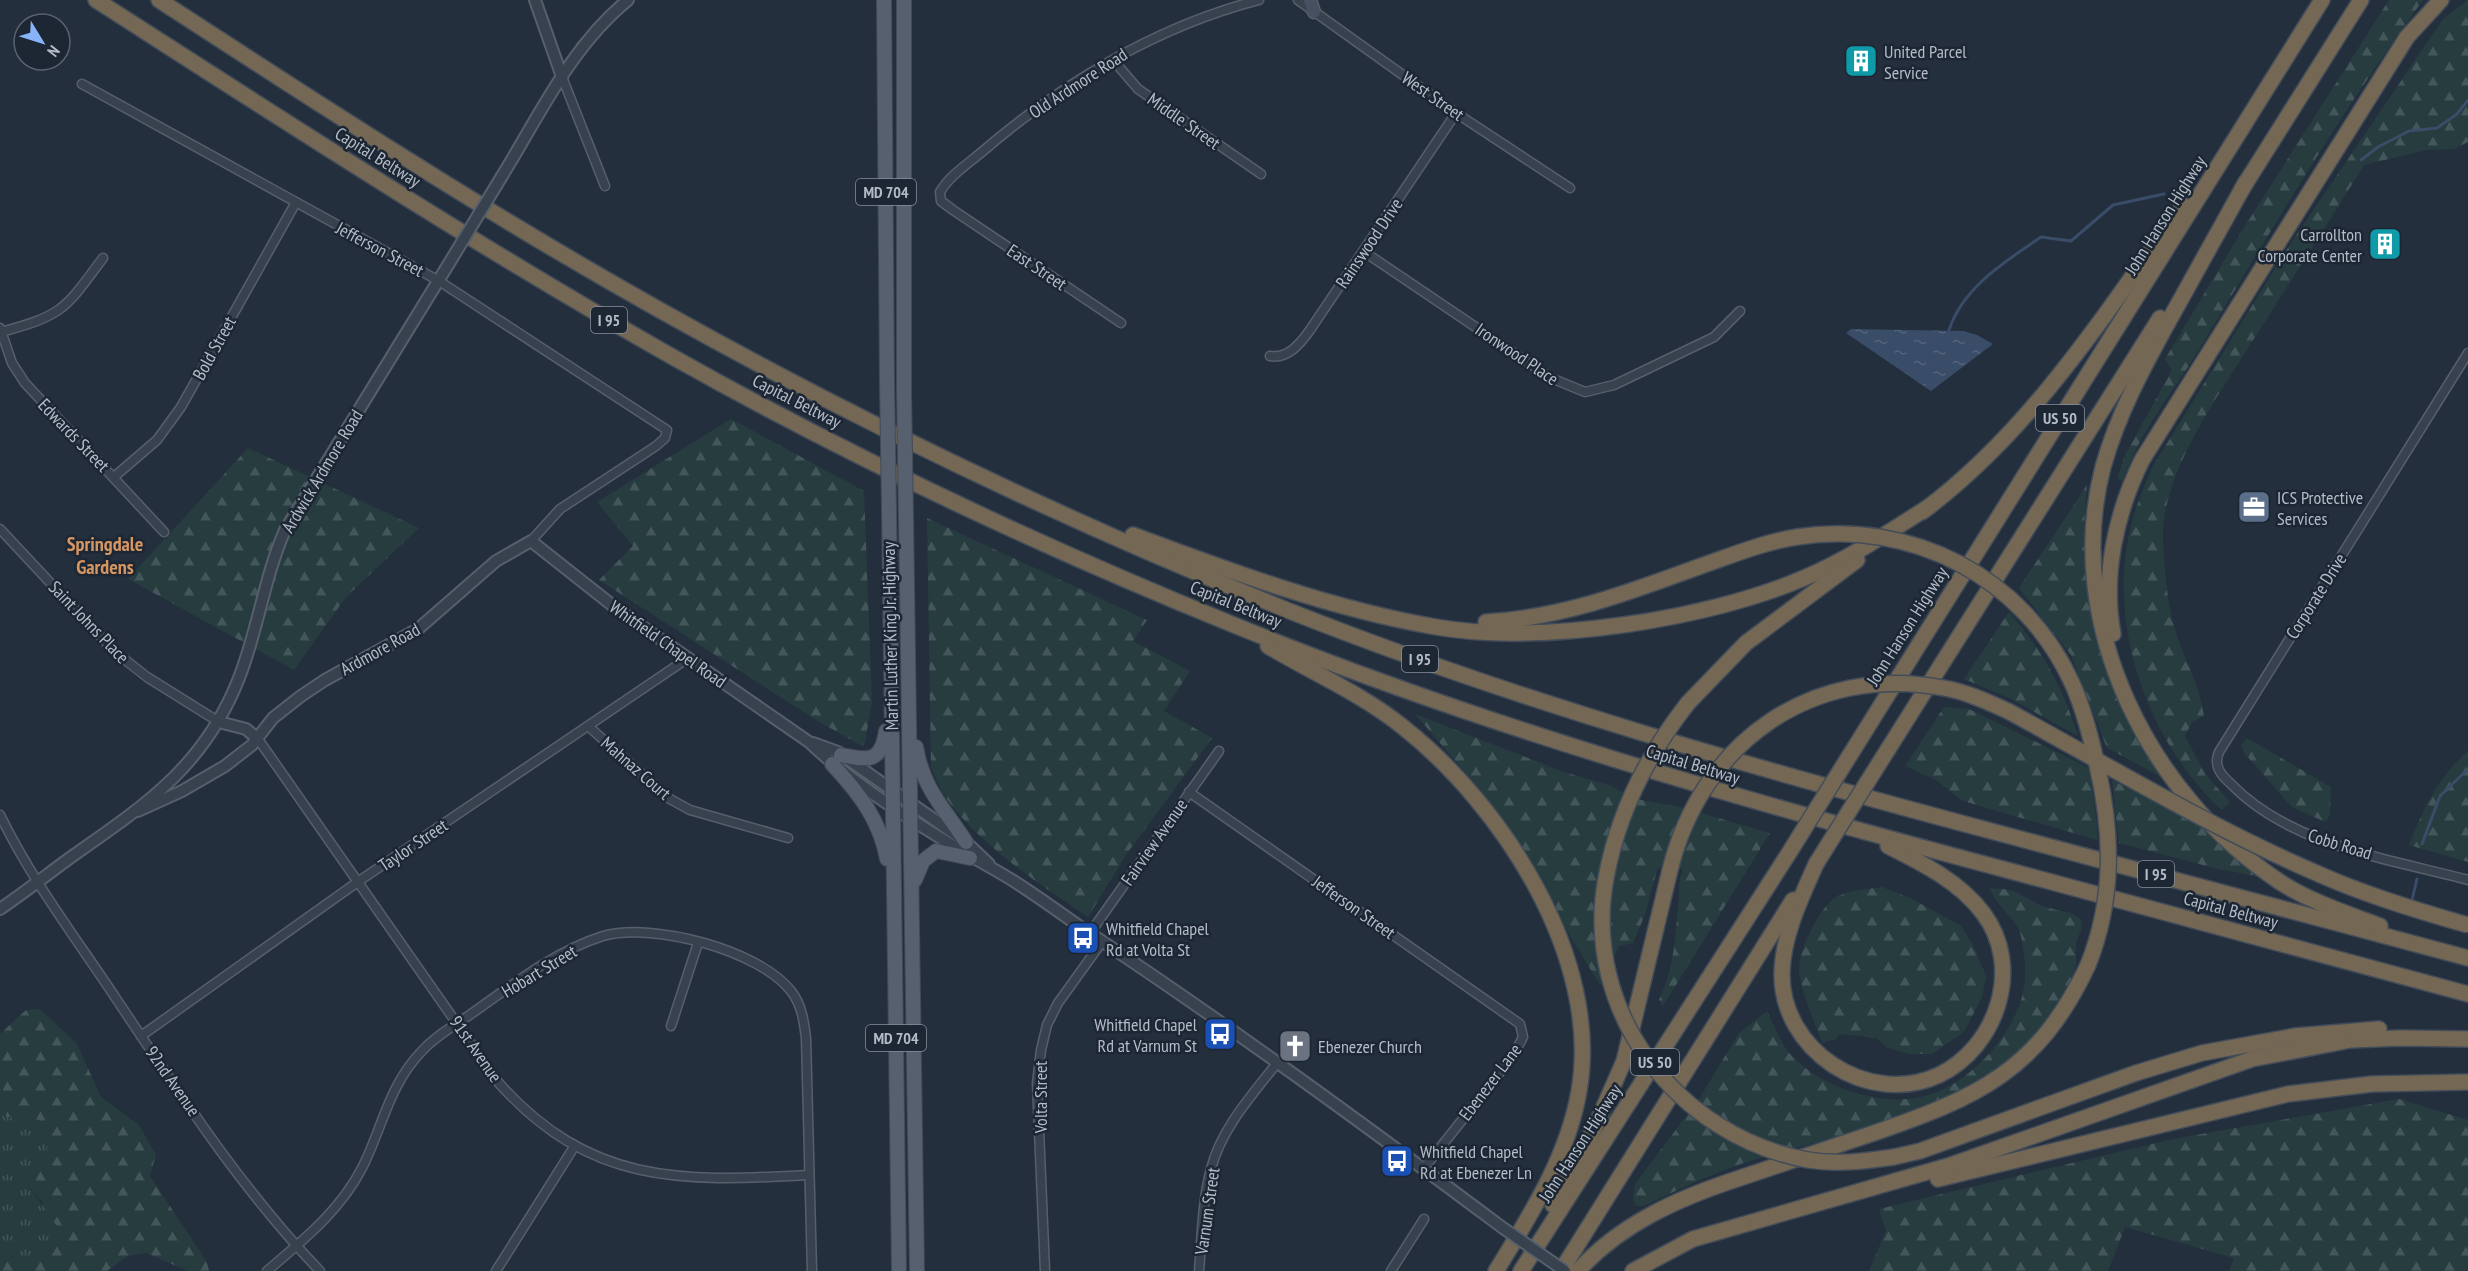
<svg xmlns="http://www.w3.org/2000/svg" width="2468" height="1271" font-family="'PT Sans Narrow',sans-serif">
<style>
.forest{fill:url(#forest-firs)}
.park{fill:url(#park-tufts)}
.water{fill:url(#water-ripples)}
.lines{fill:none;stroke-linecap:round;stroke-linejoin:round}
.stream{stroke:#394c68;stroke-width:3}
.minor-casing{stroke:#565f6c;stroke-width:11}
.tertiary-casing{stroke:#565f6c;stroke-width:14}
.secondary-casing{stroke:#565f6c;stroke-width:15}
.primary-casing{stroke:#414a57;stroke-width:16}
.motorway-casing{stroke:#434c59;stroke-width:18}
.minor{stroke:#38414e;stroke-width:8}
.tertiary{stroke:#38414e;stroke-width:10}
.secondary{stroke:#465061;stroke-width:12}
.primary{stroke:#56606e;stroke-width:14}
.motorway{stroke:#746855;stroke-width:15}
.tertiary-bridge-casing{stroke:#565f6c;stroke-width:14;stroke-linecap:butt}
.primary-bridge-casing{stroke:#414a57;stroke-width:16;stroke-linecap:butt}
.motorway-bridge-casing{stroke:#434c59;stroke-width:18;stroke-linecap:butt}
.tertiary-bridge{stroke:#38414e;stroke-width:10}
.primary-bridge{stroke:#56606e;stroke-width:14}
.motorway-bridge{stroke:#746855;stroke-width:15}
.labels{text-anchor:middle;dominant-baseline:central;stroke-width:5;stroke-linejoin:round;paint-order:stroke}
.shield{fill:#1d2633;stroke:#878f9c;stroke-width:1.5}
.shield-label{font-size:16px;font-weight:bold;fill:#b4bcc9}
.poi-label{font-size:18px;fill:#b4bcc9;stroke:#1d2633;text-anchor:start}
.street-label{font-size:18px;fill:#b4bcc9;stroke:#1d2633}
.neighbourhood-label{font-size:20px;font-weight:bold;fill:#d69662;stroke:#1d2633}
</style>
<defs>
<pattern id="forest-firs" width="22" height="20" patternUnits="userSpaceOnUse" patternTransform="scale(1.5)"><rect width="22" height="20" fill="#263c3f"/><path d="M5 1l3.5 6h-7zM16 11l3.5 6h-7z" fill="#435659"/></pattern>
<pattern id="park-tufts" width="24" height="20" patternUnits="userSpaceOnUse" patternTransform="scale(1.5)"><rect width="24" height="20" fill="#263c3f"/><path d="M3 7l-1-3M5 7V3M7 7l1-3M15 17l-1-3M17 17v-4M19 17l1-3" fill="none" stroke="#435659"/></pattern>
<pattern id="water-ripples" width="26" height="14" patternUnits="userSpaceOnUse" patternTransform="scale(1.5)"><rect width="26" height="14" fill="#394c68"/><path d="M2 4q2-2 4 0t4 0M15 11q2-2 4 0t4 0" fill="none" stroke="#53647c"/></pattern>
</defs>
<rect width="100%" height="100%" fill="#242f3e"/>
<g class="forest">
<path d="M2389,0H2423C2342,110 2272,229 2201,346C2175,390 2140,431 2123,480L2117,479L2125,455L2172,370L2165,359L2243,229Z"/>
<path d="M2468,0V142L2454,149L2426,150L2364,165C2327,225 2289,283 2252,342C2218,396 2161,474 2163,539C2164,568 2167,602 2175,630C2184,658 2200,686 2204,716L2192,722L2185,736L2205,774L2230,802L2222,810C2151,746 2108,630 2129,535C2134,510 2143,488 2153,466L2287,249L2443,19Z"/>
<polygon points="731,419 864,491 872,703 864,747 816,720 599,580 633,546 597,502"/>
<polygon points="248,448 419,528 346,597 294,670 128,579"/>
<polygon points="2087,485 2084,527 2091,610 2118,694 2140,743 2162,777 2107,748 2071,655 2019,588"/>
<path d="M927,518L1147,620L1133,641L1190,671L1164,711L1212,738L1126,855L1088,917C1038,883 985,849 948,801C941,791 936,778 931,767Z"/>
<path d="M2009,612C2043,652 2062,685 2078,736L2009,698L1964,679Z"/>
<polygon points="1944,707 1969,709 2089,768 2097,824 2097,840 1963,801 1936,780 1905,766"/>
<path d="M1415,714L1564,772L1612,786L1631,798L1684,808L1770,833L1663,1006L1659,1000C1674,969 1675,939 1678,906C1680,894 1677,881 1683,870L1677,866L1662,865L1657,870L1645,915L1633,943L1619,946C1611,961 1611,974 1600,985L1556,913L1544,887L1483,793Z"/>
<polygon points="2247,738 2331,787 2330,815 2325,822 2292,807 2245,754 2241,746"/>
<path d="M2468,751V862L2409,845C2423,809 2438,777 2468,751Z"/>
<polygon points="2112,780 2217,835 2259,871 2257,876 2218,869 2119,843"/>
<path d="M1882,887L1912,899L1961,926L1973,945L1986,977L1982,997L1964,1032L1932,1054H1909L1888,1048L1876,1038L1840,1034L1836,1039L1822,1043C1815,1022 1799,988 1799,968C1799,949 1821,904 1838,896C1852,890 1867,889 1882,887Z"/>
<path d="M1989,888C1996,889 2005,888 2012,891C2025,895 2035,905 2049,908C2058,911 2077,911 2081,921C2084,929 2078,935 2076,943C2075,950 2077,958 2076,965C2073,980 2064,994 2057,1006C1997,1111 1862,1127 1757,1159C1718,1170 1681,1189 1643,1206H1636L1633,1199L1635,1184L1699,1099L1739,1033L1767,1011C1774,1025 1781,1044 1791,1055C1807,1072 1824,1081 1844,1089C1866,1097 1892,1102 1916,1098C1963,1090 2007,1044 2021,1000C2028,980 2025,952 2020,932C2018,923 1996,904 1989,888Z"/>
<polygon points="40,1009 77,1044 101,1097 139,1125 156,1155 150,1176 207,1262 209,1271 188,1271 146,1253 128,1256 107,1271 0,1271 0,1249 23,1265 43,1203 28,1185 45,1158 39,1120 6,1117 2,1085 3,1068 0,1066 0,1034 26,1010"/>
<polygon points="2399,1099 2468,1120 2468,1271 2229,1271 2234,1258 2125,1227 2108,1271 1869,1271 1886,1231 1879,1209 2173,1139"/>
</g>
<polygon class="park" points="0,1066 3,1068 2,1085 6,1117 39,1120 49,1139 45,1158 28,1185 58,1228 37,1255 23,1265 0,1249"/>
<polygon class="water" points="1851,329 1963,331 1977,335 1993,344 1931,391 1846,333"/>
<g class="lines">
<g class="stream">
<polyline points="2361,160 2378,147 2409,131 2437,128 2457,114 2468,100"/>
<path d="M1949,330C1963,287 2006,261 2041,237L2071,241L2113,205L2164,194"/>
<polyline points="2422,844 2440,796 2468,769"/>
<polyline points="2411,904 2417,879"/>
</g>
<g class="minor-casing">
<g id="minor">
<polyline points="1298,0 1456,113 1570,188"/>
<polyline points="1114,61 1138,89 1261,174"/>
<polyline points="562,77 605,186"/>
<polyline points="82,84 439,281 667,430 665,438 656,446 560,509 531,541"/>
<polyline points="1363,251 1551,378 1585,392 1614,385 1714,337 1740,311"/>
<path d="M1121,323L953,210L941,201L940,192C949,176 969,163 983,151C1062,83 1158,26 1259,0"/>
<polyline points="0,328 12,363 25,383 164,532"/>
<path d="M1,332C64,315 65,309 103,258"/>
<path d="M2468,353L2219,752C2213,766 2221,775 2231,784C2290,845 2389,859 2468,880"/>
<path d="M1270,356C1288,359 1300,344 1310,330L1456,113"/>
<polyline points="114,477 157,440 181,407 295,204"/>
<polyline points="0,529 114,651 147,677 219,722"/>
<polyline points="588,726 670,799 690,810 788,838"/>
<path d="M258,739L497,1081C589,1185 680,1182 808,1175"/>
<polyline points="1189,792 1520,1024 1523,1037 1513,1056 1424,1168"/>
<path d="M0,815C31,879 75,937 115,997C178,1091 241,1189 320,1271"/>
<polyline points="1090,933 1219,751"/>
<polyline points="671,1026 698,943"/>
<polyline points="141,1036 359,881 688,658"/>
<path d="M267,1271C303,1240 340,1211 362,1168C382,1129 389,1085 421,1052C435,1036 454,1026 471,1014C512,985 555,951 603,936C653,922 759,950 791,991C802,1005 804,1022 806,1038L812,1271"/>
<polyline points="496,1271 574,1147"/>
<polyline points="1045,1271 1037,1083 1041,1050 1047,1025 1058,1003 1102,942"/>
<path d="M1199,1271C1202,1238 1202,1202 1211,1169C1221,1129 1252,1095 1277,1063"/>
<polyline points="1391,1271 1424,1219"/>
</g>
</g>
<g class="tertiary-casing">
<g id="tertiary">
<polyline points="535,0 562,77"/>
<path d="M502,176C539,116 572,45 628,0"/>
<polyline points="219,722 246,729 258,739"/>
<polyline points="813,743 838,752 966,842 989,864"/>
<path d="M138,811L182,791L225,766L252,745L273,718L301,696L325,680L418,629L496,561L531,541L617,609L809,742C859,790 935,836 995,870C1026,887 1054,909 1082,928C1226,1023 1365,1125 1503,1228"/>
<path d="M0,909C25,892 49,873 74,855C147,804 205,765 239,678C258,630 264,578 285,530L448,265"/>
</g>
</g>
<g class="secondary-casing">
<polyline id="secondary" points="1310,0 1314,12"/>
</g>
<g class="primary-casing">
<g id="primary">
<polyline points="884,0 887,383"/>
<polyline points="904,0 904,392"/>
<polyline points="889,509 899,1271"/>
<polyline points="906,517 917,1271"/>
<path d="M916,747C923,789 944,808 966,842"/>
<path d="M841,755C867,760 881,764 886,731"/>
<path d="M832,764C859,793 880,820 887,859"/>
<polyline points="915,880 923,861 936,851 970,858"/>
</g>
</g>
<g class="motorway-casing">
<g id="motorway">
<path d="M96,0C286,122 475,245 671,356C852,458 1042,547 1234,625C1484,727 1743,800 2003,869C2158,911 2313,953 2468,994"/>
<path d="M159,0C279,78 399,156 522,230C768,378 1025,505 1292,612C1519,702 1755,768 1991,831C2150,873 2309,916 2468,958"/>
<path d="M2246,182C2221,227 2196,272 2171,317C2144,366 2118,413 2103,467C2062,624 2150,796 2280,882C2311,902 2346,913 2380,926"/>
<polyline points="2242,189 2361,0"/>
<path d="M1922,512C2031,431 2105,314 2183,205"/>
<path d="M1133,535C1232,572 1332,609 1436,627C1541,645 1706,620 1804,578C1849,559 1889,532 1930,506"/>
<path d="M1486,622C1562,618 1630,592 1701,566C1733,555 1764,542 1797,537"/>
<path d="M2113,634C2102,575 2116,513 2142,460L2407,37L2441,0"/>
<path d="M1268,646C1313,673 1362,694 1403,727C1503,806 1602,959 1579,1091C1568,1156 1530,1216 1496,1271"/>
<polyline points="1688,703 1746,643 1857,560"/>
<polyline points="1850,755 2322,0"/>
<polyline points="1880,762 2160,318"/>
<path d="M1816,864C1801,898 1783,935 1782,972C1780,1050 1868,1108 1939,1075C1997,1047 2024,967 1983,913C1960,882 1922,863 1888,846"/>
<polyline points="1894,1157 1920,1151 2136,1073 2202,1053 2295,1036 2379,1029"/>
<polyline points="1938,1179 2288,1094 2372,1084 2468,1082"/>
<polyline points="1553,1205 1595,1127 1624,1061 1670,870"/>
<polyline points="1521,1271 1789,853"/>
<polyline points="1561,1271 1793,900"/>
<path d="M1578,1271C1620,1224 1679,1198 1737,1179C1782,1164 1826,1149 1871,1134C1976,1098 2038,1072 2088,965"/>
<polyline points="1633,1271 1693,1239 1948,1166 2252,1059 2351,1040 2400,1038 2468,1039"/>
</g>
</g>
<use href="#minor" class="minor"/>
<use href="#tertiary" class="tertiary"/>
<use href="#secondary" class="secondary"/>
<use href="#primary" class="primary"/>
<use href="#motorway" class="motorway"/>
<g class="tertiary-bridge-casing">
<g id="tertiary-bridge">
<polyline points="448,265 502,176"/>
<polyline points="1503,1228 1565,1271"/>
</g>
</g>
<g class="primary-bridge-casing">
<g id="primary-bridge">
<polyline points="887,383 889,509"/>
<polyline points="904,392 906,517"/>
</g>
</g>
<g class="motorway-bridge-casing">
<g id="motorway-bridge">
<path d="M1797,537C1911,519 2024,577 2072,683C2084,709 2091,738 2097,765C2113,834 2114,900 2088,965"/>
<path d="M1688,703C1648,754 1618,813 1606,878C1581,1011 1678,1137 1808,1160C1837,1165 1866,1161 1894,1157"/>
<polyline points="1789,853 1850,755"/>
<polyline points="1816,864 1880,762"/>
<path d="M1670,870C1701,743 1812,663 1944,688C1967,692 1988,702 2008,711C2111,767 2213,829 2321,875C2368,896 2418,911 2468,925"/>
</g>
</g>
<use href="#tertiary-bridge" class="tertiary-bridge"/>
<use href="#primary-bridge" class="primary-bridge"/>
<use href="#motorway-bridge" class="motorway-bridge"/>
</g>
<defs>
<g id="building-square" transform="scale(1.725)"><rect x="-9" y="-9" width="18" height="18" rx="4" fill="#0f9aa8" stroke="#1d2633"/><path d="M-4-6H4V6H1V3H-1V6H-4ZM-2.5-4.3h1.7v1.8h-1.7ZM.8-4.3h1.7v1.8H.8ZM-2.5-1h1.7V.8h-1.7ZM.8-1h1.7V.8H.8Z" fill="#fff"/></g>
<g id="office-square" transform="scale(1.725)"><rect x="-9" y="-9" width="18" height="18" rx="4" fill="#5c6f8a" stroke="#1d2633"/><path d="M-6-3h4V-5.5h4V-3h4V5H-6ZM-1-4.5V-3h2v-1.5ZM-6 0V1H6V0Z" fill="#fff"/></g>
<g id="bus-square" transform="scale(1.725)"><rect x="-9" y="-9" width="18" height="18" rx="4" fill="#1a4fb4" stroke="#1d2633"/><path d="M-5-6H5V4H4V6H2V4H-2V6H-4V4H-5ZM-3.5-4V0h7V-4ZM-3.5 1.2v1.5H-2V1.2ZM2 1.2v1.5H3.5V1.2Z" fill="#fff"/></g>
<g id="church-square" transform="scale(1.725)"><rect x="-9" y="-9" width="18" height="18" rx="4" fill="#6b7280" stroke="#1d2633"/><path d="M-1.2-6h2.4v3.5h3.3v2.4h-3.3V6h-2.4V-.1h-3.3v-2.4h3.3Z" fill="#fff"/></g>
</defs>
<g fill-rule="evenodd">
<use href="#building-square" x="1861" y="61"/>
<use href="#building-square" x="2385" y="244"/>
<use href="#office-square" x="2254" y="507"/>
<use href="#bus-square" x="1083" y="938"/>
<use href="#bus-square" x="1220" y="1034"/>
<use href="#church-square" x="1295" y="1046"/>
<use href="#bus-square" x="1397" y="1161"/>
</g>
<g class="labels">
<g class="shield">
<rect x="856" y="179" width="60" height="26" rx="4.5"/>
<rect x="591" y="307" width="36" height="26" rx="4.5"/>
<rect x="2036" y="405" width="48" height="26" rx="4.5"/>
<rect x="1402" y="646" width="36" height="26" rx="4.5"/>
<rect x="2138" y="861" width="36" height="26" rx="4.5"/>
<rect x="866" y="1025" width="60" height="26" rx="4.5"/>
<rect x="1631" y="1049" width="48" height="26" rx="4.5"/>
</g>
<g class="shield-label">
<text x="886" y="192">MD 704</text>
<text x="609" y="320">I 95</text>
<text x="2060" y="418">US 50</text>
<text x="1420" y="659">I 95</text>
<text x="2156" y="874">I 95</text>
<text x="896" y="1038">MD 704</text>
<text x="1655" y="1062">US 50</text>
</g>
<g class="poi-label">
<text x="1884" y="51">United Parcel<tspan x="1884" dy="21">Service</tspan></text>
<text x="2362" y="234" text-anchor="end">Carrollton<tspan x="2362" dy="21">Corporate Center</tspan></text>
<text x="2277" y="497">ICS Protective<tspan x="2277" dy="21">Services</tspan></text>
<text x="1106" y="928">Whitfield Chapel<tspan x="1106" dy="21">Rd at Volta St</tspan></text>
<text x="1197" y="1024" text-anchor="end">Whitfield Chapel<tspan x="1197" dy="21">Rd at Varnum St</tspan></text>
<text x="1318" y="1046">Ebenezer Church</text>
<text x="1420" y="1151">Whitfield Chapel<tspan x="1420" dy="21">Rd at Ebenezer Ln</tspan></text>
</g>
<g class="street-label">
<text transform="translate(1078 83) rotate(-33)">Old Ardmore Road</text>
<text transform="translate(1433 96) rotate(35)">West Street</text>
<text transform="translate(1184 121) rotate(35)">Middle Street</text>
<text transform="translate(378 157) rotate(32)">Capital Beltway</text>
<text transform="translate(2165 215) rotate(-58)">John Hanson Highway</text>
<text transform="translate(1369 243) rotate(-56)">Rainswood Drive</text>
<text transform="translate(380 249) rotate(28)">Jefferson Street</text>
<text transform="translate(1037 267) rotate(34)">East Street</text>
<text transform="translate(214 348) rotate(-61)">Bold Street</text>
<text transform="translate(1517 354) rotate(34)">Ironwood Place</text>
<text transform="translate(797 401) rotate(27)">Capital Beltway</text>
<text transform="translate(74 435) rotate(46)">Edwards Street</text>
<text transform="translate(322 471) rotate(-59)">Ardwick Ardmore Road</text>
<text transform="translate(2316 596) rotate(-58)">Corporate Drive</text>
<text transform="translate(1236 604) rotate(22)">Capital Beltway</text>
<text transform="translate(89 622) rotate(46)">Saint Johns Place</text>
<text transform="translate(1907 626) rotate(-58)">John Hanson Highway</text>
<text transform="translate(890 636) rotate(-91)">Martin Luther King Jr. Highway</text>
<text transform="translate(668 644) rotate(35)">Whitfield Chapel Road</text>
<text transform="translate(380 649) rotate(-29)">Ardmore Road</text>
<text transform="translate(1693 764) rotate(17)">Capital Beltway</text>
<text transform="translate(636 768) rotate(41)">Mahnaz Court</text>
<text transform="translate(1154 842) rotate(-55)">Fairview Avenue</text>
<text transform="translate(2340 844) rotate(17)">Cobb Road</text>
<text transform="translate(413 845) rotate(-34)">Taylor Street</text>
<text transform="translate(1354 907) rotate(35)">Jefferson Street</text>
<text transform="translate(2231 910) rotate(15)">Capital Beltway</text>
<text transform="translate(539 971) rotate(-31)">Hobart Street</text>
<text transform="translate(476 1049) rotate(55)">91st Avenue</text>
<text transform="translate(173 1081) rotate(55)">92nd Avenue</text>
<text transform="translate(1490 1082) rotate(-53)">Ebenezer Lane</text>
<text transform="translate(1040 1097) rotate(-90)">Volta Street</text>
<text transform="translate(1580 1143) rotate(-57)">John Hanson Highway</text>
<text transform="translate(1207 1211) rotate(-82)">Varnum Street</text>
</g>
<g class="neighbourhood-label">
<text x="105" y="544">Springdale<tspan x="105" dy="23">Gardens</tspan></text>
</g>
</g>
<g transform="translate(42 42) rotate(128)"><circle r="28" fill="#1d2633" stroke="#59626f" stroke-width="1.5"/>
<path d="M0-4.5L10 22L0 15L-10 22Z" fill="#89b3f9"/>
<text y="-9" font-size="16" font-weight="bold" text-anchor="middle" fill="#b4bcc9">N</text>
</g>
</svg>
